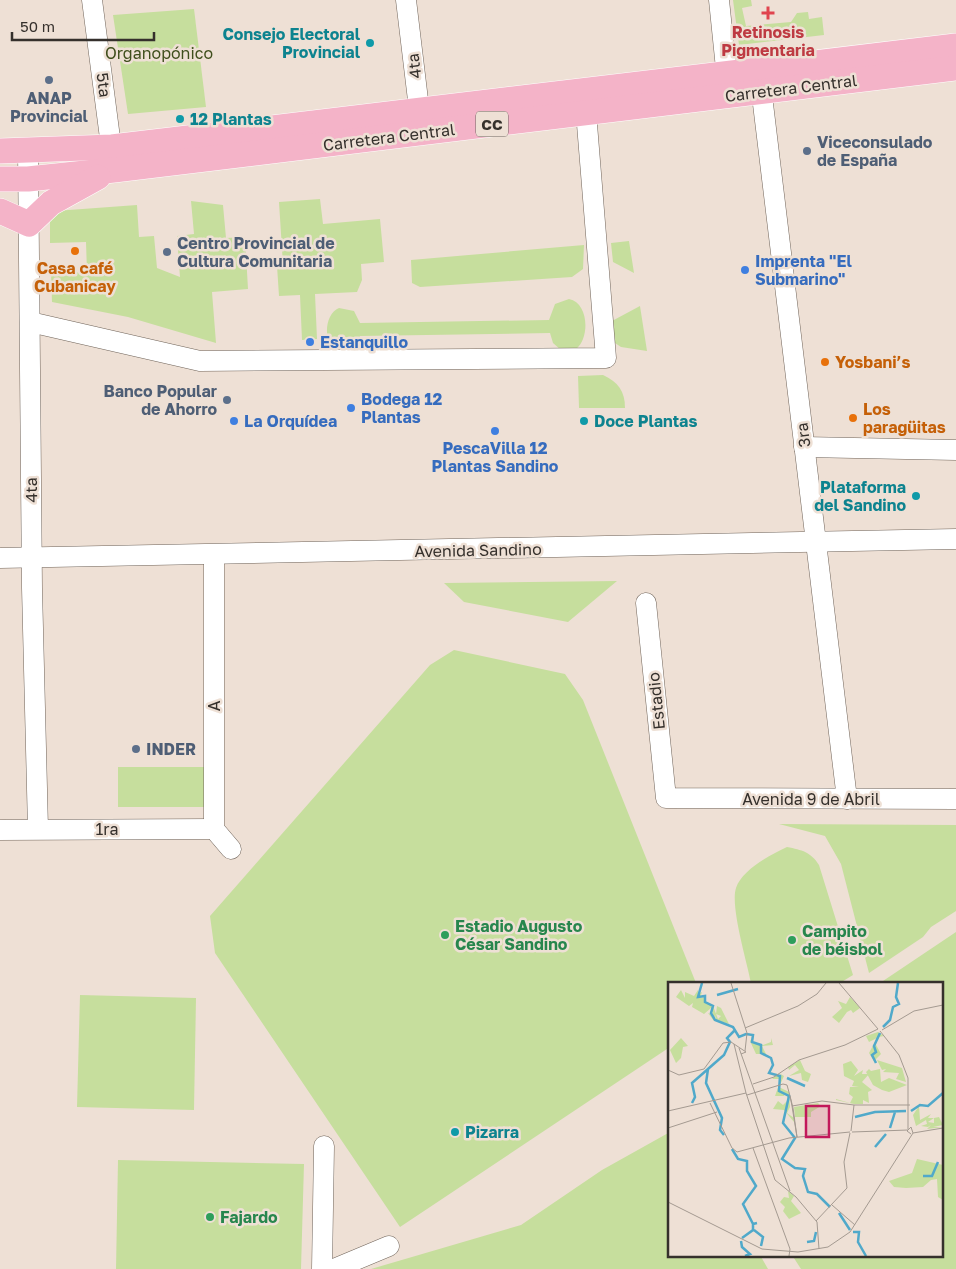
<svg xmlns="http://www.w3.org/2000/svg" width="956" height="1269" font-family="'Golos Text',sans-serif">
<style>
.green{fill:#c6de9d}
.lines{fill:none;stroke-linecap:round;stroke-linejoin:round}
.minor-casing{stroke:#70645a;stroke-width:21}
.major-casing{stroke:#fff;stroke-width:26}
.minor{stroke:#fff;stroke-width:20}
.major{stroke:#f4b3c8;stroke-width:25}
.health-dot{fill:#e0444e;stroke:#eee0d5;stroke-width:2}
.culture-dot{fill:#0f9aa8;stroke:#eee0d5;stroke-width:2}
.service-dot{fill:#5c6f8a;stroke:#eee0d5;stroke-width:2}
.food-dot{fill:#e8710a;stroke:#eee0d5;stroke-width:2}
.shop-dot{fill:#3f7fe0;stroke:#eee0d5;stroke-width:2}
.leisure-dot{fill:#2e9e5b;stroke:#eee0d5;stroke-width:2}
.labels{text-anchor:middle;dominant-baseline:central;stroke-width:5;stroke-linejoin:round;paint-order:stroke}
.shield{fill:#eee0d5;stroke:#6c655f;stroke-width:1}
.shield-label{font-size:15px;font-weight:bold;fill:#35302c}
.health-label{font-size:16px;font-weight:bold;fill:#be3a42;stroke:#eee0d5}
.culture-label{font-size:16px;font-weight:bold;fill:#0d838f;stroke:#eee0d5;text-anchor:start}
.park-label{font-size:16px;fill:#3f4e1c;stroke:#eee0d5}
.street-label{font-size:16px;fill:#35302c;stroke:#eee0d5}
.service-label{font-size:16px;font-weight:bold;fill:#4e5e75;stroke:#eee0d5;text-anchor:start}
.shop-label{font-size:16px;font-weight:bold;fill:#366cbe;stroke:#eee0d5;text-anchor:start}
.food-label{font-size:16px;font-weight:bold;fill:#c56008;stroke:#eee0d5;text-anchor:start}
.leisure-label{font-size:16px;font-weight:bold;fill:#27864d;stroke:#eee0d5;text-anchor:start}
.inset-river{fill:none;stroke:#50a9ca;stroke-width:2.5}
.inset-road{fill:none;stroke:#a49a91;stroke-width:1}
.view{fill:#c2185b;fill-opacity:0.15;stroke:#c2185b;stroke-width:2.5}
.inset-edge{fill:none;stroke:#35302c;stroke-width:2.5}
</style>
<rect width="100%" height="100%" fill="#eee0d5"/>
<g class="green">
<polygon points="733,0 751,0 752,6 742,8 746,26 791,22 797,13 808,12 809,19 822,17 824,35 739,45"/>
<polygon points="194,9 206,107 128,114 113,15"/>
<polygon points="320,199 323,224 380,219 384,262 361,264 362,280 357,292 315,294 317,339 302,340 300,295 279,296 277,266 283,265 279,202"/>
<polygon points="191,201 223,205 226,238 245,237 248,289 212,292 216,343 128,317 52,302 51,273 87,272 86,242 50,243 50,217 55,211 137,205 139,237 154,236 157,268 180,277 177,236 194,234"/>
<polygon points="629,241 634,273 613,262 611,243"/>
<polygon points="584,245 583,269 572,277 420,287 412,283 411,260"/>
<path d="M569,299C589,303 590,338 576,349L561,350L553,343L550,333L360,336L357,345L349,351L334,349C323,339 325,314 339,308L354,311L360,323L549,320L555,304Z"/>
<polygon points="640,306 647,351 621,347 612,341 612,321"/>
<path d="M603,375C618,382 625,391 625,408H579L578,376Z"/>
<polygon points="617,581 568,622 464,602 444,583"/>
<polygon points="454,650 565,674 583,700 696,983 670,983 670,1047 400,1227 215,953 210,916 430,665"/>
<rect x="118" y="767" width="87" height="40"/>
<polygon points="779,824 956,825 956,911 931,927 923,937 869,973 841,864 825,836"/>
<path d="M787,847C802,850 811,852 819,865L853,975L840,983H751C747,962 730,906 736,888C742,870 770,855 787,847Z"/>
<polygon points="956,932 956,1269 801,1269 792,1255 942,1255 942,983 880,983"/>
<polygon points="80,995 196,998 194,1110 77,1107"/>
<polygon points="670,1132 670,1255 760,1255 768,1269 371,1269 521,1225 602,1170"/>
<polygon points="118,1160 304,1164 301,1269 116,1269"/>
</g>
<g class="lines">
<g class="minor-casing">
<g id="minor">
<polyline points="92,0 113,161"/>
<polyline points="406,0 421,125"/>
<polyline points="719,0 728,88"/>
<polyline points="760,79 847,799"/>
<polyline points="28,150 32,588 38,829"/>
<polyline points="30,322 200,361 606,358 586,112"/>
<polyline points="804,447 956,450"/>
<polyline points="214,555 214,829 231,849"/>
<polyline points="0,558 956,539"/>
<polyline points="646,603 666,798 956,799"/>
<polyline points="0,830 214,829"/>
<polyline points="322,1269 324,1146"/>
<polyline points="334,1269 389,1246"/>
</g>
</g>
<g class="major-casing">
<g id="major">
<polyline points="0,151 112,147 956,46"/>
<polyline points="0,179 28,179 114,170 956,68"/>
<polyline points="0,211 29,224 51,203 98,177"/>
</g>
</g>
<use href="#minor" class="minor"/>
<use href="#major" class="major"/>
</g>
<path class="health-dot" d="M765.5 5.5h5v5h5v5h-5v5h-5v-5h-5v-5h5z"/>
<g class="culture-dot">
<circle cx="370" cy="43" r="5"/>
<circle cx="180" cy="119" r="5"/>
<circle cx="584" cy="421" r="5"/>
<circle cx="916" cy="496" r="5"/>
<circle cx="455" cy="1132" r="5"/>
</g>
<g class="service-dot">
<circle cx="49" cy="80" r="5"/>
<circle cx="807" cy="151" r="5"/>
<circle cx="167" cy="252" r="5"/>
<circle cx="227" cy="400" r="5"/>
<circle cx="136" cy="749" r="5"/>
</g>
<g class="food-dot">
<circle cx="75" cy="251" r="5"/>
<circle cx="825" cy="362" r="5"/>
<circle cx="853" cy="418" r="5"/>
</g>
<g class="shop-dot">
<circle cx="745" cy="270" r="5"/>
<circle cx="310" cy="342" r="5"/>
<circle cx="351" cy="408" r="5"/>
<circle cx="234" cy="421" r="5"/>
<circle cx="495" cy="431" r="5"/>
</g>
<g class="leisure-dot">
<circle cx="445" cy="935" r="5"/>
<circle cx="792" cy="940" r="5"/>
<circle cx="210" cy="1217" r="5"/>
</g>
<g class="labels">
<rect class="shield" x="476" y="111.5" width="32" height="25" rx="4"/>
<g class="shield-label">
<text x="492" y="124">CC</text>
</g>
<g class="health-label">
<text x="768" y="32">Retinosis<tspan x="768" dy="18">Pigmentaria</tspan></text>
</g>
<g class="culture-label">
<text x="360" y="34" text-anchor="end">Consejo Electoral<tspan x="360" dy="18">Provincial</tspan></text>
<text x="190" y="119">12 Plantas</text>
<text x="594" y="421">Doce Plantas</text>
<text x="906" y="487" text-anchor="end">Plataforma<tspan x="906" dy="18">del Sandino</tspan></text>
<text x="465" y="1132">Pizarra</text>
</g>
<g class="park-label">
<text x="159" y="53">Organopónico</text>
</g>
<g class="street-label">
<text transform="translate(414 66) rotate(-97)">4ta</text>
<text transform="translate(104 85) rotate(83)">5ta</text>
<text transform="translate(791 88) rotate(-7)">Carretera Central</text>
<text transform="translate(389 137) rotate(-7)">Carretera Central</text>
<text transform="translate(803 435) rotate(-97)">3ra</text>
<text transform="translate(31 490) rotate(-91)">4ta</text>
<text transform="translate(478 550) rotate(-1)">Avenida Sandino</text>
<text transform="translate(656 701) rotate(-96)">Estadio</text>
<text transform="translate(214 706) rotate(-90)">A</text>
<text x="811" y="799">Avenida 9 de Abril</text>
<text x="107" y="829">1ra</text>
</g>
<g class="service-label">
<text x="49" y="98" text-anchor="middle">ANAP<tspan x="49" dy="18">Provincial</tspan></text>
<text x="817" y="142">Viceconsulado<tspan x="817" dy="18">de España</tspan></text>
<text x="177" y="243">Centro Provincial de<tspan x="177" dy="18">Cultura Comunitaria</tspan></text>
<text x="217" y="391" text-anchor="end">Banco Popular<tspan x="217" dy="18">de Ahorro</tspan></text>
<text x="146" y="749">INDER</text>
</g>
<g class="shop-label">
<text x="755" y="261">Imprenta "El<tspan x="755" dy="18">Submarino"</tspan></text>
<text x="320" y="342">Estanquillo</text>
<text x="361" y="399">Bodega 12<tspan x="361" dy="18">Plantas</tspan></text>
<text x="244" y="421">La Orquídea</text>
<text x="495" y="448" text-anchor="middle">PescaVilla 12<tspan x="495" dy="18">Plantas Sandino</tspan></text>
</g>
<g class="food-label">
<text x="75" y="268" text-anchor="middle">Casa café<tspan x="75" dy="18">Cubanicay</tspan></text>
<text x="835" y="362">Yosbani’s</text>
<text x="863" y="409">Los<tspan x="863" dy="18">paragüitas</tspan></text>
</g>
<g class="leisure-label">
<text x="455" y="926">Estadio Augusto<tspan x="455" dy="18">César Sandino</tspan></text>
<text x="802" y="931">Campito<tspan x="802" dy="18">de béisbol</tspan></text>
<text x="220" y="1217">Fajardo</text>
</g>
</g>
<g transform="translate(668 982)">
<rect width="275" height="275" fill="#eee0d5"/>
<path d="M13,8L17,16V10L26,14L30,8V12L34,10L32,16L37,15V20L45,24L50,37L53,34L48,32L49,24L53,26L61,42L48,38L47,33L46,39L40,31L45,33L43,26L36,32L24,25L25,21L21,24L8,15ZM182,15L192,26L185,31L183,28L179,30L171,41L164,35L174,26L170,19L178,22ZM210,50L216,54L211,55L207,61L213,72L206,79L201,71L209,56L201,60L198,54ZM79,51L85,53V61L95,63L103,60V56L105,63L94,64L98,72H88L82,59L85,55ZM13,56L20,64L15,65L13,76L8,81L2,68ZM132,78L137,89L143,92L140,100L134,98L133,91L121,94L131,88L127,83L121,88L120,85ZM209,78L234,86L238,100L228,97L231,91L215,90L218,87L214,88ZM183,79L190,88L186,94L195,88L194,92H201L194,100L204,108L200,110L201,121L195,118V122H186L168,118V117L182,121L185,115L181,112L182,105H191L184,104L186,99L176,94L175,82ZM201,87L203,89L212,87L213,100L221,96L239,103L221,110L214,108L205,103L198,90ZM111,91L116,94L111,105L121,110L122,125L119,131L126,136V140L116,128L105,127L110,119L115,123L120,118L118,111L116,114H107L113,97H104L109,92L114,94ZM150,121L153,124L143,130V135H127L126,125ZM251,124L252,138L263,132L260,136H266L260,140L266,141V136L271,135L275,143L265,145H275L259,147L263,143L260,145L253,144L259,142L258,138L248,144L245,133ZM249,177L275,183V218L270,215L269,197L263,198L255,205L238,206L226,205L221,199L244,191ZM120,209L126,214L123,219L133,231L121,237L115,229L117,225L112,220L116,215L121,216Z" fill="#c6de9d"/>
<path class="inset-river" d="M34,1L30,15L37,14V20L45,24L43,31L47,38L65,45L71,55L78,52L85,53L84,60L93,63V71L103,76L105,83L101,91L112,94L111,109L121,114L115,141L127,156L114,177L127,186L137,187L135,194L140,210L149,212L162,225M49,13L70,7M215,45L222,38L225,25L231,22L228,15L230,1M208,81L204,73L208,70L206,64L212,51M119,96L137,104M24,121L27,115L24,101L40,87M243,129L252,123L260,124L275,111M187,135L207,130L238,129M222,146L227,130M56,153L52,148L54,136L38,101L40,87L56,73L62,60L59,56L66,49M207,165L218,152M64,167L70,177L79,179V189L88,204L75,222L85,242M255,194H264L270,180M171,231L182,248M86,248L95,255L93,264M185,250H191L190,260L198,274M74,256L85,248V242L89,241M73,259L74,265L82,272L77,274M139,260L146,259L148,250"/>
<path class="inset-road" d="M63,1L79,51L77,69M171,1L210,47M77,46L130,24L149,12L158,1M214,48L246,29L275,23M212,49L231,73L240,96V147M66,62L78,111M71,66L122,209M0,88L11,93L36,87L55,61L63,60L78,70L73,72M85,102L106,95L131,78L177,63L210,47M78,111L107,198L128,215L149,240L151,267M79,113L115,102L119,103L122,114M122,114L125,126L129,155L124,124ZM42,121L64,166L69,170L121,156L182,150M186,123H242M124,124L154,119L186,123L183,149M0,129L78,111M0,146L49,130M184,150L240,148M245,151L275,146M85,166L122,267L121,274M0,220L94,267L130,270L160,265L182,250L245,151L243,145L239,149L243,152M164,223L187,243M148,239L179,206L176,180L182,151"/>
<path class="view" d="M138,124H161V155H138Z"/>
<rect width="275" height="275" class="inset-edge"/>
</g>
<path d="M12 32v8h142v-8" fill="none" stroke="#35302c" stroke-width="2.5"/>
<text x="20" y="32" font-size="15" fill="#35302c" stroke="#eee0d5" stroke-width="4" paint-order="stroke">50 m</text>
</svg>
